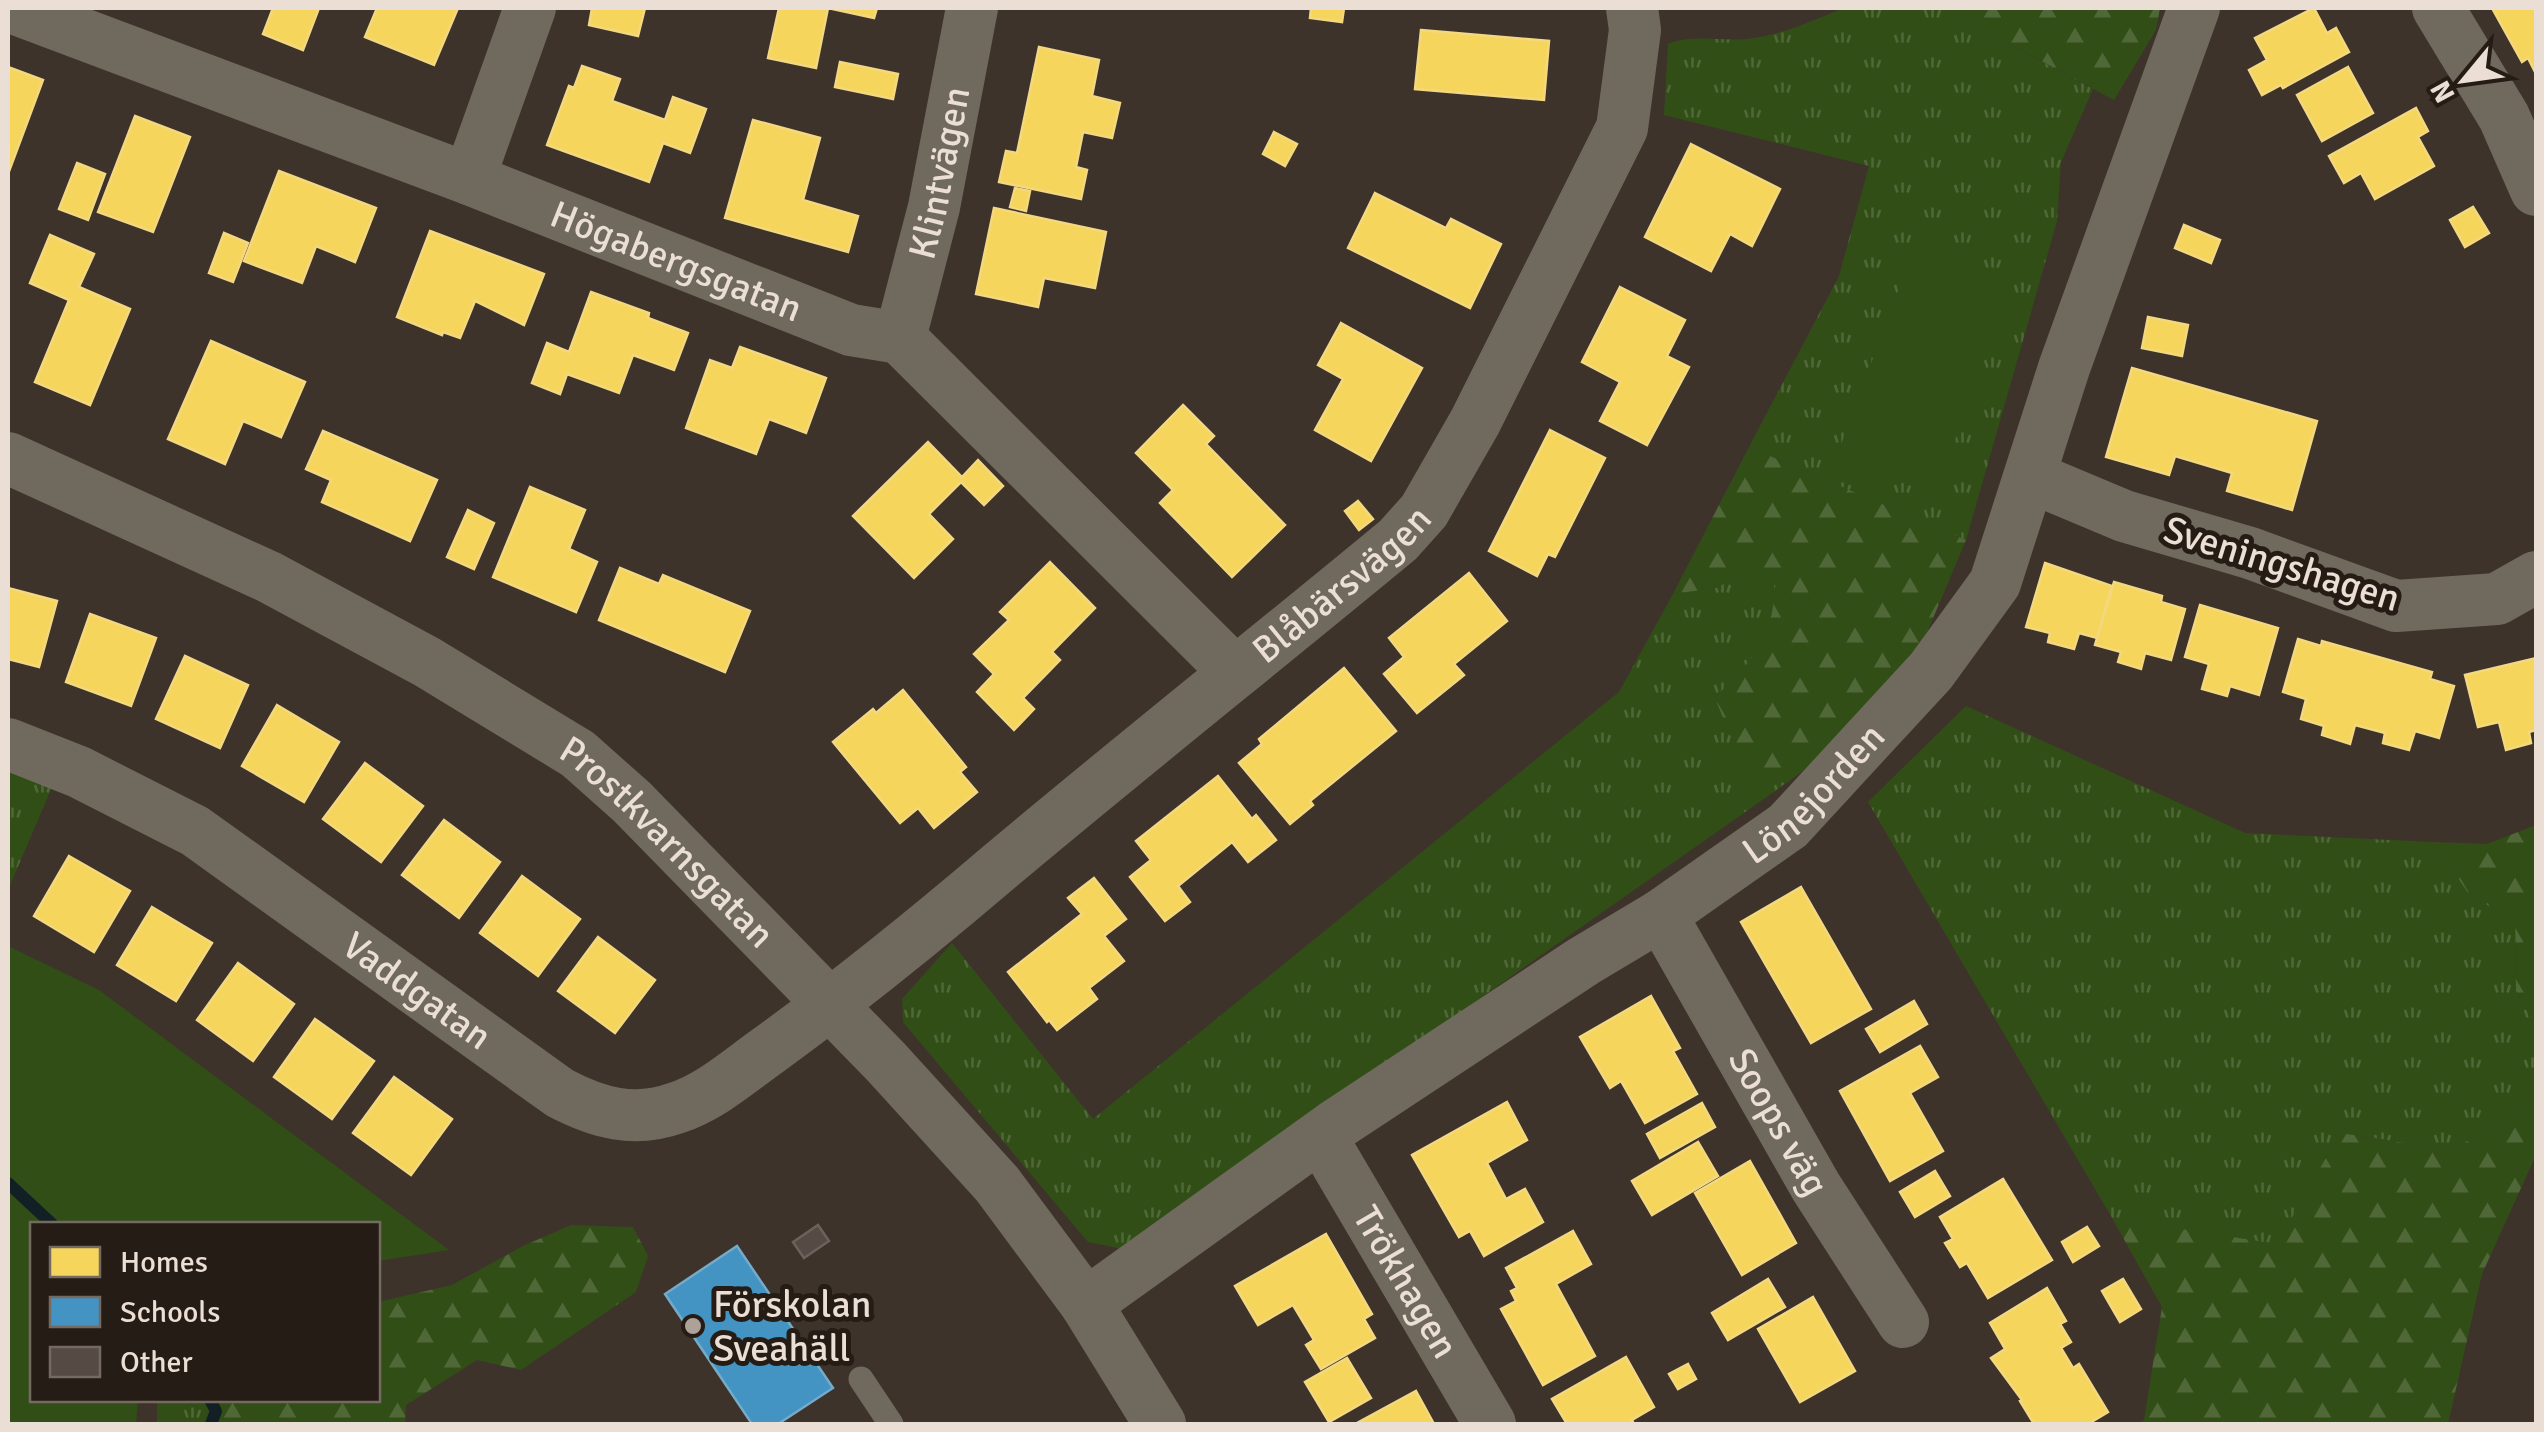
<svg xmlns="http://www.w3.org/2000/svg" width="2544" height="1432" font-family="Signika,sans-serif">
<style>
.grass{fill:url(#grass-tufts)}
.forest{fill:url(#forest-firs)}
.park{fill:#324e17}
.homes{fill:#f6d55c;stroke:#f3d880;stroke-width:2.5}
.schools{fill:#4393c3;stroke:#75aac8;stroke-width:2.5}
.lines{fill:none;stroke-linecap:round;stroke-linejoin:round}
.stream{stroke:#122025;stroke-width:12}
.building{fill:#554b44;stroke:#6c625b;stroke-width:2.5}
.lane{stroke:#70695d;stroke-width:25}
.street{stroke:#70695d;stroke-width:52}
.poi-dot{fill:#aea298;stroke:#251c15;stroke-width:4}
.labels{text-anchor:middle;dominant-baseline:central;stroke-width:10;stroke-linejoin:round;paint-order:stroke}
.street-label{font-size:38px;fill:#ebded4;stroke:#251c15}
.poi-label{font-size:38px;fill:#ebded4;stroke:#251c15;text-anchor:start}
</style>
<defs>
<pattern id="grass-tufts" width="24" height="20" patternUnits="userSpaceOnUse" patternTransform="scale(2.5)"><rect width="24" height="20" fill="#324e17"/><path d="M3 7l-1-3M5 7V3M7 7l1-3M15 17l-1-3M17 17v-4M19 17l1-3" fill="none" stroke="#506738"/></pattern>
<pattern id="forest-firs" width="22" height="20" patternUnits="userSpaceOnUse" patternTransform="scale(2.5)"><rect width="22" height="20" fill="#324e17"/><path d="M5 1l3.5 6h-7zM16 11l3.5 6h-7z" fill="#506738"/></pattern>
</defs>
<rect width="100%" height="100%" fill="#3d332a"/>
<g class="grass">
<path d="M1844,8H1950V12L2093,89L2061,162L2057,221L1966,540L1749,447L1839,276L1869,166L1664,115L1668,44C1695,33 1725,43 1754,38C1786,33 1814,20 1844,8Z"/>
<polygon points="1743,573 1777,573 1775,610 1760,651 1715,698 1802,772 1123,1249 1088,1242 903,1022 902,999 952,943 1093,1119 1619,692 1673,594 1716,588"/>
<polygon points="1966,706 2245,833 2433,842 2473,900 2515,914 2516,991 2536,1024 2536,1062 2524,1110 2451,1150 2340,1133 2277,1245 2112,1218 1868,802"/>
<polygon points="8,770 52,787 8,890"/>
<polygon points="157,1400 206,1400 213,1415 210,1424 157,1424"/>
</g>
<g class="forest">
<polygon points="1950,8 2160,8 2156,30 2114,100 1950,12"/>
<path d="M1749,447L1966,540L1912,668L1802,772H1745L1715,698C1760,651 1773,641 1776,573H1743L1716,588L1673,594Z"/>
<polygon points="2536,825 2536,1024 2516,991 2515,915 2473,900 2433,842 2487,844"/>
<polygon points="2536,1062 2536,1155 2482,1274 2448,1424 2137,1424 2144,1420 2162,1307 2112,1218 2277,1244 2340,1133 2451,1150 2524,1110"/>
<polygon points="571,1225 633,1227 648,1256 636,1292 521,1370 477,1360 406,1405 405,1424 215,1424 220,1400 378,1400 378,1302 452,1285 523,1246"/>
</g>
<g class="park">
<polygon points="1914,248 2012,285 1935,495 1836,458"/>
<polygon points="8,946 99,990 449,1250 378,1261 378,1224 32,1224 32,1400 138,1400 136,1424 8,1424"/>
</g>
<g class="homes">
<polygon points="273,8 319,8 303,50 263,34"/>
<polygon points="377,8 458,8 434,65 365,37"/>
<polygon points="592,8 645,8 638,36 589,25"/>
<polygon points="779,8 877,8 874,18 828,8 816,68 768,58"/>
<polygon points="1311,8 1344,8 1342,22 1310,18"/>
<polygon points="2314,8 2327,33 2336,28 2349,52 2283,88 2281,85 2262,95 2249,70 2267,60 2255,38"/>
<polygon points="2492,8 2536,8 2536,74 2528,58 2522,62"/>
<polygon points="1421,30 1549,41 1544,100 1415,89"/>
<polygon points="1039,47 1099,60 1092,96 1120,103 1112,138 1083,132 1076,167 1087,170 1081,199 999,182 1006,151 1017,153"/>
<polygon points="840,62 898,74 893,99 835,87"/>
<polygon points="582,66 620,79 612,101 665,120 673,97 706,109 690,153 663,143 649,182 547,145 569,86 574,88"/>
<polygon points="8,67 43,80 8,174"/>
<polygon points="2348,67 2373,113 2322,141 2297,95"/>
<polygon points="2416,108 2428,131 2418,137 2434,166 2375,199 2361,173 2344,183 2329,156"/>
<polygon points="135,116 190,137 153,232 98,212"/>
<polygon points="753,120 820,138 803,200 858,216 848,252 725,218"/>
<polygon points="1274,132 1297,144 1285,166 1263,154"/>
<polygon points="1691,144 1780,189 1752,246 1730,234 1711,271 1645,237"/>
<polygon points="77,163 105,174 88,220 59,209"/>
<polygon points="279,171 376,208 355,262 316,246 302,283 244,261"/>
<polygon points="1015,188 1030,191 1026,211 1010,207"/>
<polygon points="1375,193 1446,228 1451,219 1501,244 1470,308 1348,248"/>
<polygon points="2473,207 2489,233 2465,247 2450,220"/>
<polygon points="994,208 1106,232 1095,288 1044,278 1038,307 976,294"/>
<polygon points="2184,225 2220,240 2211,263 2175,248"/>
<polygon points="430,231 544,274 524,325 475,301 460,338 443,332 442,335 397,317"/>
<polygon points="224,233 248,243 233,282 209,273"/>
<polygon points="50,235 94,254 79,287 130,309 90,405 35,382 69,300 30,283"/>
<polygon points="1620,287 1685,320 1667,356 1689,367 1647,445 1600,421 1620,382 1582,362"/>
<polygon points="591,292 649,313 648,318 688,333 674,370 633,355 619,393 567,374 560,394 532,383 547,343 569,352"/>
<polygon points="2148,317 2188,325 2182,356 2142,348"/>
<polygon points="1341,323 1422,368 1371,461 1315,430 1343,379 1318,365"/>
<polygon points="211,341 305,382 281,437 243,421 225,464 168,439"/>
<polygon points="740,347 826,378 806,433 769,419 756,454 686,428 710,360 732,368"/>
<polygon points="2132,368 2317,421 2292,510 2227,491 2232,473 2175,456 2169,475 2106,457"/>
<polygon points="1183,405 1214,436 1206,444 1285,525 1232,577 1160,503 1173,490 1136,453"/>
<polygon points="1550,430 1605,458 1555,557 1548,554 1537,576 1489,551"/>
<polygon points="323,431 437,480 410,541 322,502 331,480 306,469"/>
<polygon points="928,442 962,477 978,460 1003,486 984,505 961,482 929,514 953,539 914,578 853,516"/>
<polygon points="530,487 585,510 569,549 597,562 576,612 493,577"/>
<polygon points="1358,501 1373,519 1359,530 1345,511"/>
<polygon points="468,510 494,523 474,569 447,557"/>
<polygon points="1050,562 1095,608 1052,652 1060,660 1023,698 1034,709 1014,730 977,692 994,674 974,654 1009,620 1000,612"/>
<polygon points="2045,563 2112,586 2097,638 2079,633 2074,649 2048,642 2050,633 2026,627"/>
<polygon points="620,568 659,584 663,575 750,611 725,672 599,620"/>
<polygon points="1469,573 1507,621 1454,664 1464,675 1417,713 1384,674 1404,657 1389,638"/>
<polygon points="2114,582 2162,596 2161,602 2185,609 2171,660 2145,653 2141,669 2118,662 2121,652 2095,645"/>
<polygon points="8,588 57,601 39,667 8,659"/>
<polygon points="2200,605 2278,628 2259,695 2230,686 2227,696 2202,689 2209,664 2185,657"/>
<polygon points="90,614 156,638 131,706 66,682"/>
<polygon points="2298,639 2321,646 2322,641 2432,672 2430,679 2454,686 2439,738 2415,731 2409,750 2383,743 2385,733 2355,725 2350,744 2322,735 2324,726 2301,719 2306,699 2283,692"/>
<polygon points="185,656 248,685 220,748 156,719"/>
<polygon points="2536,658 2536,730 2529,732 2531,743 2506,750 2499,722 2478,727 2465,675"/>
<polygon points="1344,668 1396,731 1310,801 1313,805 1290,824 1239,763 1262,744 1259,739"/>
<polygon points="903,690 966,767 960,772 977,792 934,828 918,808 900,823 833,742 873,709 876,713"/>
<polygon points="277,705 339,742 304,802 242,766"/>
<polygon points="365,763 423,806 381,862 323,819"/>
<polygon points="1218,776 1252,819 1256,815 1276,840 1248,862 1232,842 1178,886 1190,902 1165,921 1130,877 1151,860 1136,841"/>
<polygon points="444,820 500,862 459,918 402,875"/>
<polygon points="69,856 130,891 94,952 34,916"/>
<polygon points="522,876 580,919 538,976 480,933"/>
<polygon points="1094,878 1126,919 1104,936 1124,961 1089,988 1097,999 1057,1030 1049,1020 1047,1022 1008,972 1082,914 1068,898"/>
<polygon points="1801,887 1871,1009 1811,1043 1741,922"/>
<polygon points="152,907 212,943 176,1001 117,965"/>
<polygon points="598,937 655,980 615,1033 558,991"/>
<polygon points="238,963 294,1004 253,1061 197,1020"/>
<polygon points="1651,996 1680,1048 1673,1051 1697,1094 1645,1123 1621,1081 1610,1088 1580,1037"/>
<polygon points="1914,1001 1927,1024 1880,1052 1866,1029"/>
<polygon points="315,1019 374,1061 332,1119 274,1077"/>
<polygon points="1920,1046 1938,1077 1910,1093 1943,1151 1890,1181 1840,1091"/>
<polygon points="394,1077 452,1119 411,1175 353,1133"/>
<polygon points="1507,1102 1527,1140 1487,1163 1506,1199 1525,1189 1543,1222 1484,1256 1470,1231 1459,1237 1412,1155"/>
<polygon points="1702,1103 1715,1127 1660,1158 1647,1134"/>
<polygon points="1698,1142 1718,1176 1652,1215 1632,1181"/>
<polygon points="1750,1161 1796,1243 1742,1275 1695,1193"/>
<polygon points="1935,1171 1950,1196 1915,1217 1900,1192"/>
<polygon points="2003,1179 2052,1260 1988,1298 1967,1263 1960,1267 1945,1243 1953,1239 1940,1217"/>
<polygon points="2087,1227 2099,1246 2073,1262 2062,1242"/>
<polygon points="1573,1231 1591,1264 1556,1284 1595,1356 1543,1385 1501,1309 1516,1301 1511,1291 1517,1288 1506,1268"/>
<polygon points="1326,1234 1372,1314 1364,1319 1375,1338 1321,1369 1306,1345 1314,1340 1293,1305 1258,1325 1235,1286"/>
<polygon points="1768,1279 1785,1307 1728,1340 1712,1313"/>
<polygon points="2123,1279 2141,1309 2120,1322 2102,1291"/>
<polygon points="2047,1288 2066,1321 2060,1324 2071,1342 2061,1348 2073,1368 2079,1364 2108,1412 2088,1424 2034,1424 2020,1401 2022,1400 1991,1358 2005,1349 1990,1323"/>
<polygon points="1813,1297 1855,1371 1800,1402 1758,1329"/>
<polygon points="1626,1357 1654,1407 1632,1420 1634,1424 1567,1424 1552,1399"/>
<polygon points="1347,1358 1371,1398 1329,1422 1305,1382"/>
<polygon points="1688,1364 1696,1379 1678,1389 1669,1374"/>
<polygon points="1416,1391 1434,1424 1355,1424"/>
</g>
<polygon class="schools" points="737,1246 833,1388 778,1424 752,1424 665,1294"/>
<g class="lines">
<g class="stream">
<polyline points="8,1183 52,1224"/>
<polyline points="210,1400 216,1411 211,1424"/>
</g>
</g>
<polygon class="building" points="818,1225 829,1241 804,1258 793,1242"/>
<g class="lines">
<polyline class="lane" points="861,1379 891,1424"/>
<g class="street">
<path id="s1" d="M13,8L469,179L851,330L900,338L1235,672"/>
<polyline points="2438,8 2504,117 2536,190"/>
<polyline points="469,179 530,8"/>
<path id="s2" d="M900,338L934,207L972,8"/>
<path id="s3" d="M8,458L269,577L427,662L578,754L632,802L886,1062L997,1184L1086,1304L1160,1424"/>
<polyline points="2031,477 2124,516 2250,553 2396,606 2497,599 2536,577"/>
<path id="s4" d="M8,744L79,772L195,831L560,1093C598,1113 634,1123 676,1108C710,1097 738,1072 766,1052C846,994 923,932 998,868C1130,757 1265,650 1398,540L1424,511L1475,422L1622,128L1635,30L1632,8"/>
<path id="s5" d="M1661,915L1816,1187L1903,1322"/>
<path id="s6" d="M1321,1137L1490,1424"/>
<path id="s7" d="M1086,1304L1334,1126L1584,961L1661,915L1788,826L1931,671L1995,583L2064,368L2194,8"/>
</g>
</g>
<circle class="poi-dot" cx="693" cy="1326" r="10"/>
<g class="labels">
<g class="street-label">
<text stroke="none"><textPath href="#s2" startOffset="170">Klintvägen</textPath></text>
<text stroke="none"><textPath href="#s1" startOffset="710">Högabergsgatan</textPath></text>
<text transform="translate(2282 564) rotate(17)">Sveningshagen</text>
<text stroke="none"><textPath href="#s4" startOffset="1625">Blåbärsvägen</textPath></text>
<text stroke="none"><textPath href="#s7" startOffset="890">Lönejorden</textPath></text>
<text stroke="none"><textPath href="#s3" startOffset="768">Prostkvarnsgatan</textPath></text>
<text stroke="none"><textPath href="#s4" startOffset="480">Vaddgatan</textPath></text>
<text stroke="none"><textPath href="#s5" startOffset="238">Soops väg</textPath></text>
<text stroke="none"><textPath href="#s6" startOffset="168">Trökhagen</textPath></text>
</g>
<g class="poi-label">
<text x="713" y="1304">Förskolan<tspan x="713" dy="44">Sveahäll</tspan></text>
</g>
</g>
<rect width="2544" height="1432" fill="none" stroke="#ebded4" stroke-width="20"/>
<rect x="30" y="1222" width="350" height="180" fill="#251c15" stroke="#746a61" stroke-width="2.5"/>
<rect x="50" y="1247" width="50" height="30" fill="#f6d55c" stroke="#746a61" stroke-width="2.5"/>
<text x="120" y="1272" font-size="30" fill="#ebded4">Homes</text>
<rect x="50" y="1297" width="50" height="30" fill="#4393c3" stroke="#746a61" stroke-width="2.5"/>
<text x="120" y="1322" font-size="30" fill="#ebded4">Schools</text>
<rect x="50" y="1347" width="50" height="30" fill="#554b44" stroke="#746a61" stroke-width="2.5"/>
<text x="120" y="1372" font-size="30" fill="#ebded4">Other</text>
<g transform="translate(2464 80) rotate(241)" stroke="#251c15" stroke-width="8" paint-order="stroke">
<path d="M0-8L18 38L0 25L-18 38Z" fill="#ebded4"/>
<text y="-15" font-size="28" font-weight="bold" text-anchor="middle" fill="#ebded4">N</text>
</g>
</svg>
